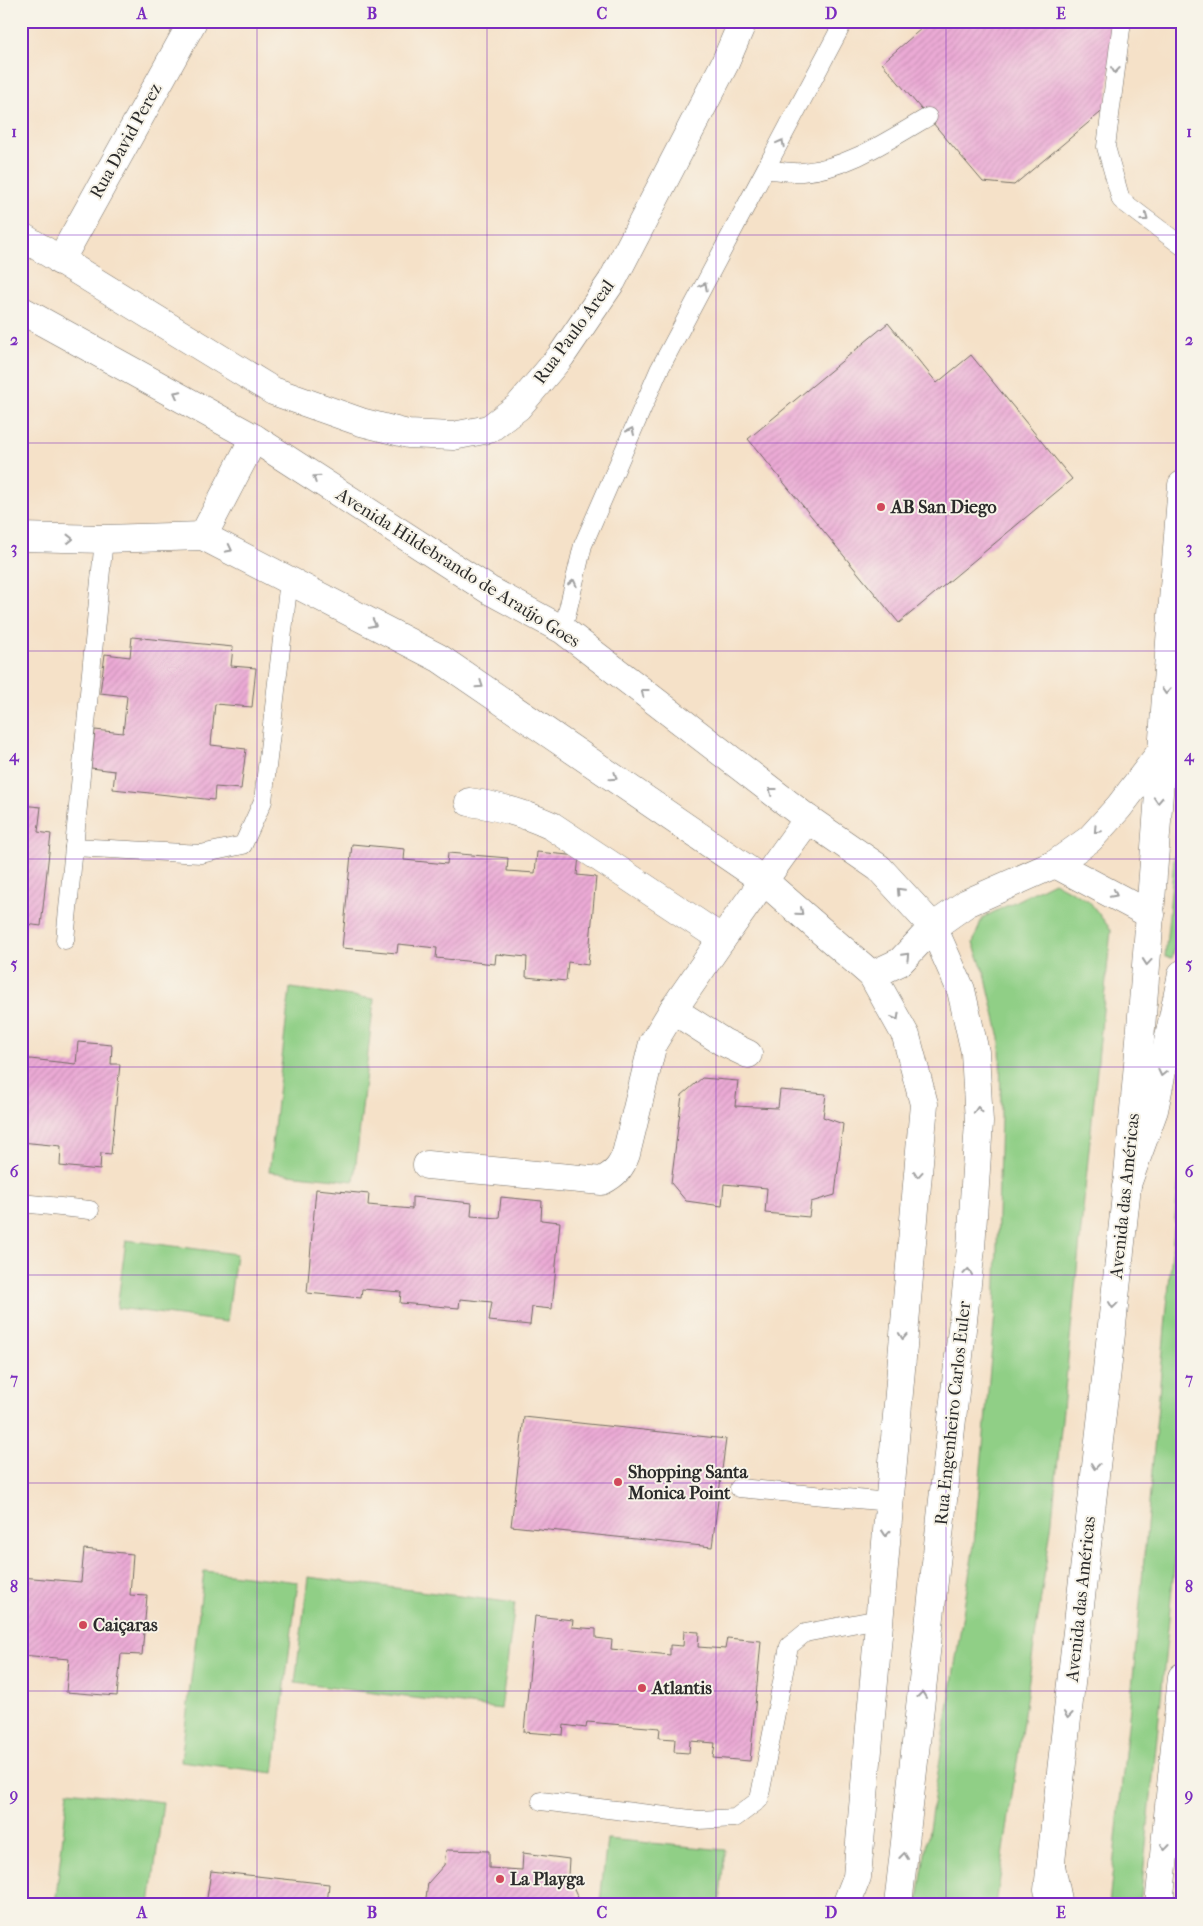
<svg xmlns="http://www.w3.org/2000/svg" width="1203" height="1926" font-family="'IM FELL French Canon',serif">
<style>
.green{fill:#90cf86;stroke:#5e7d58}
.building{fill:url(#building-hatch)}
.lines{fill:none;stroke-linecap:round;stroke-linejoin:round}
.service-casing{stroke:#726b62;stroke-width:19}
.minor-casing{stroke:#726b62;stroke-width:29}
.secondary-casing{stroke:#726b62;stroke-width:29}
.trunk-casing{stroke:#726b62;stroke-width:29}
.service{stroke:#fff;stroke-width:18}
.minor{stroke:#fff;stroke-width:28}
.secondary{stroke:#fff;stroke-width:28}
.trunk{stroke:#fff;stroke-width:28}
.oneway{stroke:#a0a0a0}
.grid{fill:none;stroke:#7b2cbf;stroke-width:1;stroke-opacity:0.55}
.poi-dot{fill:#d1495b;stroke:#f7f3e8;stroke-width:2}
.labels{text-anchor:middle;dominant-baseline:central;stroke-width:4;stroke-linejoin:round;paint-order:stroke}
.street-label{font-size:18px;fill:#2b2b2b;stroke:#f7f3e8}
.poi-label{font-size:18px;font-weight:bold;fill:#2b2b2b;stroke:#f7f3e8;text-anchor:start}
.neatline{fill:none;stroke:#7b2cbf;stroke-width:2}
.grid-label{font-size:16px;text-anchor:middle;font-weight:bold;fill:#7b2cbf}
</style>
<defs>
<pattern id="building-hatch" width="6" height="6" patternUnits="userSpaceOnUse" patternTransform="scale(1.25)"><rect width="6" height="6" fill="#ebaad5"/><path d="M-1 1l2-2M0 6l6-6M5 7l2-2" fill="none" stroke="#ca92b7"/></pattern>
</defs>
<rect width="100%" height="100%" fill="#f7f3e8"/>
<filter id="ink" filterUnits="userSpaceOnUse"><feTurbulence type="fractalNoise" baseFrequency=".02" numOctaves="2"/><feDisplacementMap in="SourceGraphic" scale="10" xChannelSelector="R" yChannelSelector="G"/><feConvolveMatrix kernelMatrix="1 2 1 2 8 2 1 2 1" color-interpolation-filters="sRGB"/></filter>
<filter id="wash" filterUnits="userSpaceOnUse"><feTurbulence type="fractalNoise" baseFrequency=".0096" numOctaves="4" result="noise"/><feDisplacementMap in="SourceGraphic" scale="20" xChannelSelector="R" yChannelSelector="G"/><feGaussianBlur stdDeviation="1.12" result="paint"/><feColorMatrix in="noise" values="0 0 0 0 0 0 0 0 0 0 0 0 0 0 0 0 0 1.4 0 .05"/><feComposite in="paint" operator="in"/></filter>
<g filter="url(#wash)">
<rect width="100%" height="100%" fill="#f5e1c8"/>
<g class="green">
<polygon points="1182,775 1182,916 1172,958 1165,957"/>
<polygon points="1054,882 1089,901 1111,930 1051,1529 996,1905 917,1905 974,1544 995,1313 1001,1116 1000,1038 985,974 973,943 982,918"/>
<polygon points="290,988 374,999 354,1181 269,1172"/>
<polygon points="1182,1142 1182,1491 1176,1549 1140,1905 1109,1905 1134,1668"/>
<polygon points="126,1240 236,1254 227,1322 117,1308"/>
<polygon points="204,1571 298,1582 274,1773 181,1761"/>
<polygon points="308,1577 515,1603 501,1709 295,1683"/>
<polygon points="68,1791 163,1802 150,1905 55,1905"/>
<polygon points="607,1839 725,1850 719,1905 629,1905 600,1902"/>
</g>
<g id="blocks">
<g class="building">
<polygon points="930,21 1115,21 1106,108 1014,185 983,182 882,63"/>
<polygon points="888,323 937,383 971,355 1072,479 899,623 748,439"/>
<polygon points="132,637 233,647 231,666 256,668 252,707 215,704 211,745 246,749 241,789 215,787 214,800 113,789 115,771 91,768 95,730 123,733 127,696 100,693 105,654 130,657"/>
<polygon points="21,805 41,807 38,832 51,834 41,926 26,924 23,957"/>
<polygon points="352,844 405,849 404,860 447,864 448,853 508,858 507,871 535,873 537,852 579,856 577,875 596,877 588,965 568,962 566,981 526,977 527,957 496,954 495,964 436,958 437,948 398,944 397,953 342,948"/>
<polygon points="78,1042 112,1045 111,1064 120,1064 111,1154 101,1153 100,1170 60,1166 61,1146 21,1142 21,1058 76,1064"/>
<polygon points="702,1078 738,1081 735,1106 778,1108 780,1090 826,1094 823,1117 843,1124 835,1195 811,1202 809,1217 765,1213 767,1188 724,1184 722,1206 686,1201 671,1183 682,1095"/>
<polygon points="316,1189 369,1194 368,1205 412,1209 412,1197 472,1203 471,1216 499,1218 501,1197 542,1201 541,1220 560,1222 552,1309 532,1307 530,1325 489,1321 492,1302 460,1299 459,1308 400,1303 401,1292 362,1289 361,1298 307,1293"/>
<polygon points="524,1417 726,1439 712,1547 511,1526"/>
<polygon points="84,1549 133,1554 130,1595 147,1596 142,1655 121,1654 117,1696 66,1692 69,1659 21,1655 21,1577 81,1582"/>
<polygon points="535,1616 573,1620 572,1627 596,1629 596,1638 612,1640 611,1649 670,1655 670,1645 683,1646 684,1631 699,1632 698,1647 725,1649 727,1638 761,1641 750,1761 713,1758 715,1743 690,1741 689,1753 674,1752 675,1739 659,1738 660,1728 587,1722 586,1728 564,1725 563,1735 524,1732"/>
<polygon points="446,1850 489,1851 489,1868 522,1870 523,1853 569,1859 568,1875 579,1900 578,1905 425,1905 428,1883 444,1865"/>
<polygon points="211,1871 329,1884 327,1905 206,1905"/>
</g>
</g>
</g>
<g filter="url(#ink)">
<use href="#blocks" fill-opacity="0" stroke="#726b62" stroke-width="1"/>
<g class="lines">
<g class="service-casing">
<g id="service">
<polyline points="1122,21 1106,147 1121,200 1182,246"/>
<path d="M767,170C778,170 790,173 802,172C847,169 890,139 928,117"/>
<polyline points="563,630 583,545 659,370 844,21"/>
<polyline points="74,847 201,854 243,845 263,801 289,580"/>
<polyline points="65,940 104,539"/>
<polyline points="21,1203 90,1210"/>
<polyline points="739,1488 889,1502"/>
<polyline points="541,1801 699,1820 735,1818 759,1800 789,1646 805,1633 879,1619"/>
</g>
</g>
<g class="minor-casing">
<g id="minor">
<polyline points="21,236 273,391 361,422 408,434 453,436 489,429 518,407 561,356 612,281 725,63 743,21"/>
<polyline points="60,261 193,21"/>
<polyline points="21,310 254,438 489,590 563,630 808,819 879,868 933,927 961,990 975,1052 979,1122 971,1248 898,1905"/>
<polyline points="203,536 254,438"/>
<polyline points="21,537 104,539 203,536 439,658 763,880 872,975 906,1036 924,1104 857,1877 846,1905"/>
<path d="M469,802C499,806 524,813 552,826L722,939L808,819"/>
<polyline points="673,1010 723,1042 748,1054"/>
<path d="M427,1165L602,1181C615,1174 621,1168 626,1154L653,1043L673,1010L722,939"/>
</g>
</g>
<g class="secondary-casing">
<g id="secondary">
<polyline points="1055,864 1151,915"/>
<polyline points="872,975 900,962 933,927 967,903 1055,864 1090,839 1119,807 1161,752"/>
<path d="M1048,1890C1073,1655 1103,1420 1127,1185C1150,952 1163,719 1182,485"/>
</g>
</g>
<g class="trunk-casing">
<g id="trunk">
<polyline points="1126,1187 1154,1110 1182,974"/>
<polyline points="1051,1866 1059,1905"/>
<polyline points="1159,1905 1182,1677"/>
</g>
</g>
<use href="#service" class="service"/>
<use href="#minor" class="minor"/>
<use href="#secondary" class="secondary"/>
<use href="#trunk" class="trunk"/>
</g>
<defs><path id="oneway-chevron" d="M-2-3.5L2.5 0L-2 3.5" fill="none" stroke-width="1.6" stroke-linecap="round" stroke-linejoin="round" transform="scale(1.25)"/></defs>
<g class="oneway">
<use href="#oneway-chevron" transform="translate(1115 70) rotate(97)"/>
<use href="#oneway-chevron" transform="translate(781 143) rotate(-62)"/>
<use href="#oneway-chevron" transform="translate(1145 218) rotate(37)"/>
<use href="#oneway-chevron" transform="translate(704 286) rotate(-62)"/>
<use href="#oneway-chevron" transform="translate(177 394) rotate(-152)"/>
<use href="#oneway-chevron" transform="translate(631 431) rotate(-66)"/>
<use href="#oneway-chevron" transform="translate(316 478) rotate(-147)"/>
<use href="#oneway-chevron" transform="translate(70 539)"/>
<use href="#oneway-chevron" transform="translate(229 549) rotate(27)"/>
<use href="#oneway-chevron" transform="translate(573 583) rotate(-76)"/>
<use href="#oneway-chevron" transform="translate(373 624) rotate(27)"/>
<use href="#oneway-chevron" transform="translate(480 685) rotate(34)"/>
<use href="#oneway-chevron" transform="translate(1166 691) rotate(94)"/>
<use href="#oneway-chevron" transform="translate(644 692) rotate(-142)"/>
<use href="#oneway-chevron" transform="translate(614 777) rotate(34)"/>
<use href="#oneway-chevron" transform="translate(772 791) rotate(-142)"/>
<use href="#oneway-chevron" transform="translate(1158 800) rotate(93)"/>
<use href="#oneway-chevron" transform="translate(1097 830) rotate(133)"/>
<use href="#oneway-chevron" transform="translate(900 891) rotate(-133)"/>
<use href="#oneway-chevron" transform="translate(1114 894) rotate(28)"/>
<use href="#oneway-chevron" transform="translate(800 912) rotate(41)"/>
<use href="#oneway-chevron" transform="translate(906 956) rotate(-46)"/>
<use href="#oneway-chevron" transform="translate(1147 962) rotate(95)"/>
<use href="#oneway-chevron" transform="translate(896 1017) rotate(61)"/>
<use href="#oneway-chevron" transform="translate(1162 1073) rotate(103)"/>
<use href="#oneway-chevron" transform="translate(978 1110) rotate(-93)"/>
<use href="#oneway-chevron" transform="translate(918 1174) rotate(95)"/>
<use href="#oneway-chevron" transform="translate(968 1272) rotate(-84)"/>
<use href="#oneway-chevron" transform="translate(1113 1305) rotate(96)"/>
<use href="#oneway-chevron" transform="translate(903 1336) rotate(95)"/>
<use href="#oneway-chevron" transform="translate(1095 1466) rotate(96)"/>
<use href="#oneway-chevron" transform="translate(886 1533) rotate(95)"/>
<use href="#oneway-chevron" transform="translate(922 1695) rotate(-84)"/>
<use href="#oneway-chevron" transform="translate(1068 1715) rotate(96)"/>
<use href="#oneway-chevron" transform="translate(1165 1847) rotate(96)"/>
<use href="#oneway-chevron" transform="translate(904 1856) rotate(-83)"/>
</g>
</g>
<path class="grid" d="M257,21V1905M487,21V1905M716,21V1905M946,21V1905M21,235H1182M21,443H1182M21,651H1182M21,859H1182M21,1067H1182M21,1275H1182M21,1483H1182M21,1691H1182"/>
<g class="poi-dot">
<circle cx="881" cy="507" r="5"/>
<circle cx="618" cy="1482" r="5"/>
<circle cx="83" cy="1625" r="5"/>
<circle cx="642" cy="1688" r="5"/>
<circle cx="500" cy="1879" r="5"/>
</g>
<g class="labels">
<g class="street-label">
<text transform="translate(126 141) rotate(-61)">Rua David Perez</text>
<text transform="translate(574 332) rotate(-54)">Rua Paulo Areal</text>
<text transform="translate(458 568) rotate(32)">Avenida Hildebrando de Araújo Goes</text>
<text transform="translate(1125 1196) rotate(-84)">Avenida das Américas</text>
<text transform="translate(953 1413) rotate(-84)">Rua Engenheiro Carlos Euler</text>
<text transform="translate(1081 1599) rotate(-84)">Avenida das Américas</text>
</g>
<g class="poi-label">
<text x="891" y="507">AB San Diego</text>
<text x="628" y="1472">Shopping Santa<tspan x="628" dy="21">Monica Point</tspan></text>
<text x="93" y="1625">Caiçaras</text>
<text x="652" y="1688">Atlantis</text>
<text x="510" y="1879">La Playga</text>
</g>
</g>
<rect width="1203" height="1926" fill="none" stroke="#f7f3e8" stroke-width="55"/>
<rect x="28" y="28" width="1148" height="1870" class="neatline"/>
<g class="grid-label">
<text x="142" y="19">A</text>
<text x="372" y="19">B</text>
<text x="602" y="19">C</text>
<text x="831" y="19">D</text>
<text x="1061" y="19">E</text>
<text x="14" y="137">1</text>
<text x="1189" y="137">1</text>
<text x="14" y="345">2</text>
<text x="1189" y="345">2</text>
<text x="14" y="553">3</text>
<text x="1189" y="553">3</text>
<text x="14" y="761">4</text>
<text x="1189" y="761">4</text>
<text x="14" y="969">5</text>
<text x="1189" y="969">5</text>
<text x="14" y="1177">6</text>
<text x="1189" y="1177">6</text>
<text x="14" y="1384">7</text>
<text x="1189" y="1384">7</text>
<text x="14" y="1592">8</text>
<text x="1189" y="1592">8</text>
<text x="14" y="1800">9</text>
<text x="1189" y="1800">9</text>
<text x="142" y="1918">A</text>
<text x="372" y="1918">B</text>
<text x="602" y="1918">C</text>
<text x="831" y="1918">D</text>
<text x="1061" y="1918">E</text>
</g>
</svg>
